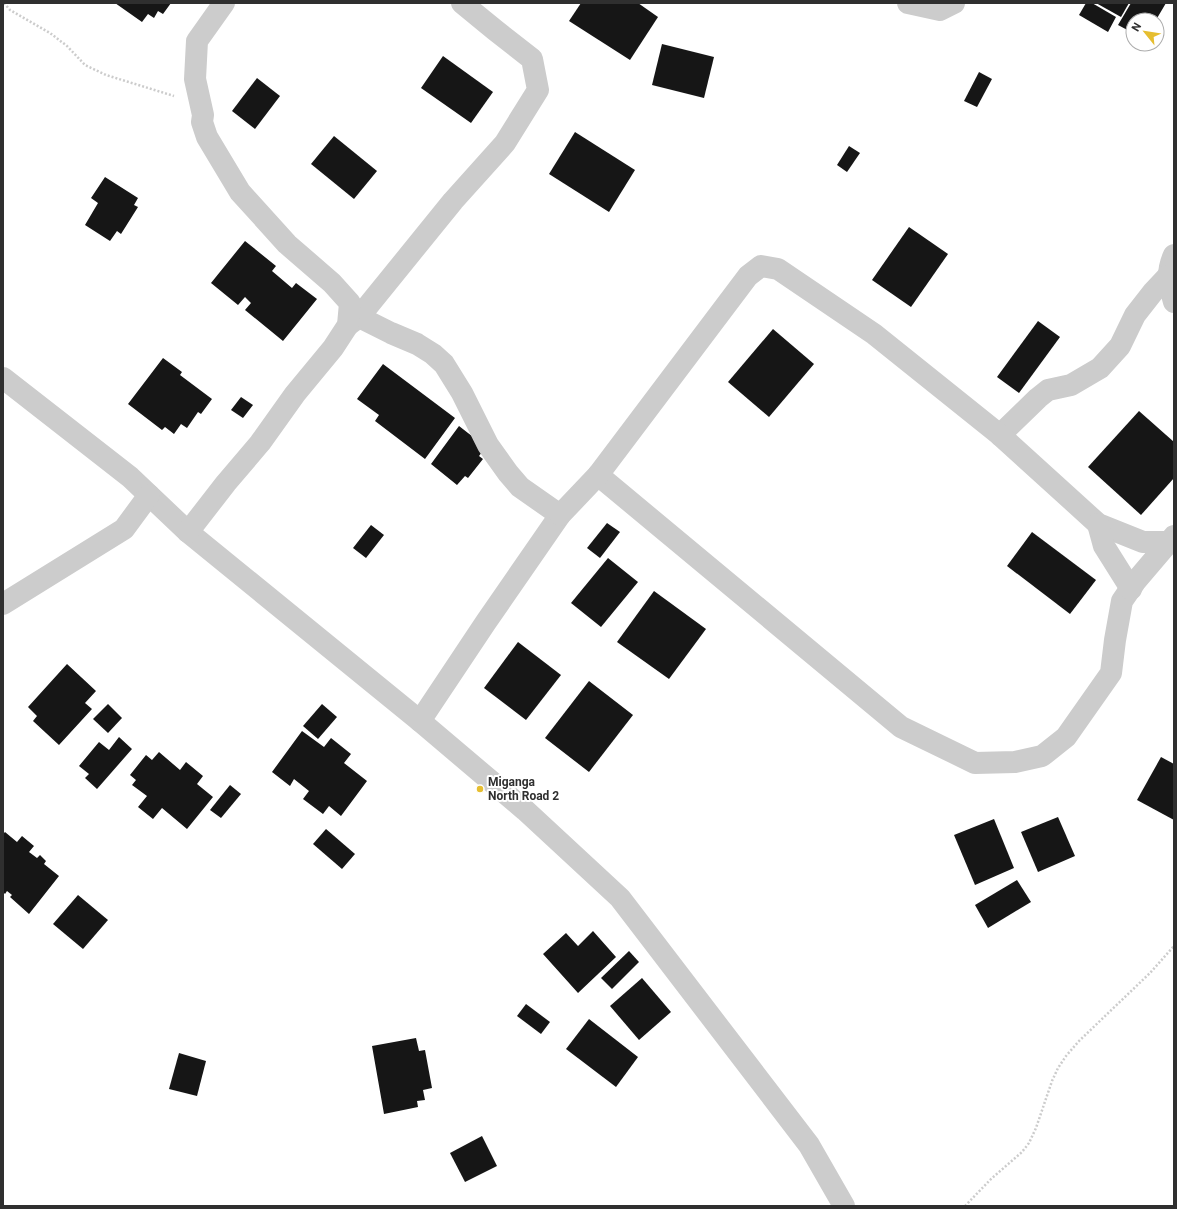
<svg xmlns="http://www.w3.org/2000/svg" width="1177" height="1209" font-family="Roboto,sans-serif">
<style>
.building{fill:#161616}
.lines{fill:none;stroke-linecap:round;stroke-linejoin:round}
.path{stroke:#ccc;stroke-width:2.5;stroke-dasharray:2 2;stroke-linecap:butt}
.street{stroke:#ccc;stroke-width:22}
.poi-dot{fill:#e6be30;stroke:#fff;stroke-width:1.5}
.labels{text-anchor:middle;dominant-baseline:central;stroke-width:4;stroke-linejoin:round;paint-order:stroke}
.poi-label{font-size:12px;font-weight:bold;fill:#2f2f2f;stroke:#fff;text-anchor:start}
</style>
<rect width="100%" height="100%" fill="#fff"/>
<g class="building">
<polygon points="115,3 171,3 163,14 158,11 154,18 148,14 142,22"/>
<polygon points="581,3 638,3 658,17 630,60 569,21"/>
<polygon points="1086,3 1092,3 1116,17 1108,32 1079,15"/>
<polygon points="1096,3 1129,3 1121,17"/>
<polygon points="1131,3 1166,3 1156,20 1133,20 1133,33 1118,25"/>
<polygon points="662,44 714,57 704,98 652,85"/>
<polygon points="443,56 493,92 471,123 421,88"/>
<polygon points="979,72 992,79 977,107 964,101"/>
<polygon points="257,78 280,96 255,129 232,111"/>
<polygon points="575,132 635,170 609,212 549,174"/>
<polygon points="334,136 377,171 354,199 311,164"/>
<polygon points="849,146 860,153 847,172 837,165"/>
<polygon points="105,177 138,198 134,205 138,207 121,234 117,231 110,241 85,225 98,203 91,198"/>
<polygon points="909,227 948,254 911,307 872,280"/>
<polygon points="245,241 276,266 272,271 292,288 296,283 317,299 283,341 245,310 251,303 245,297 238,305 211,283"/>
<polygon points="1038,321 1060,337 1019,393 997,377"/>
<polygon points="773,329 814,364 769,417 728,382"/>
<polygon points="163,358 182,372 180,375 212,399 201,414 198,412 187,428 181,424 174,434 165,427 162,430 128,404"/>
<polygon points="383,364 455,418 425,459 375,421 379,415 357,399"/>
<polygon points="241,397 253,405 243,418 231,410"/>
<polygon points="1139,411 1174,442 1174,478 1141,515 1088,467"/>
<polygon points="459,426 486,447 479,456 483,459 468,478 465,476 457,485 431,464"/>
<polygon points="607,523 620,532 600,558 587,548"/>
<polygon points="371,525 384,535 366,558 353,548"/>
<polygon points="1032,532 1096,580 1070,614 1007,566"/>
<polygon points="608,558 638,582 601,627 571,603"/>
<polygon points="654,591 706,629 669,679 617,642"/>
<polygon points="518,642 561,675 526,720 484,688"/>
<polygon points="67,664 96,691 85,703 92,709 59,745 33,721 37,716 28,707"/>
<polygon points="589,681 633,715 589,772 545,738"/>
<polygon points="108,704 122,718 108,733 93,719"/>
<polygon points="322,704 337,717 318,739 303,726"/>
<polygon points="302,731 324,747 331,738 351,754 344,763 367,781 341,816 329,806 323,814 303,799 309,791 294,779 290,786 272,772"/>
<polygon points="119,737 132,749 97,789 85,778 89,774 79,766 99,742 109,750"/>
<polygon points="159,752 180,770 186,762 203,776 197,784 213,797 187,829 162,808 153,819 138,807 147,796 132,785 136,780 130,775 146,755 152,760"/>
<polygon points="1161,757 1174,764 1174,820 1137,800"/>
<polygon points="230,785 241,794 221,818 210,810"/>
<polygon points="1058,817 1075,856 1038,872 1021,832"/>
<polygon points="994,819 1014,868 975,885 954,835"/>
<polygon points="326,829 355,854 342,869 313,844"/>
<polygon points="5,832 17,842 22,836 34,846 29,852 37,858 40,855 46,861 44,864 59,876 29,914 10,897 12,895 7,891 5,894 3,892 3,834"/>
<polygon points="1017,880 1031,902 988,928 975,905"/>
<polygon points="78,895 108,920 83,949 53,924"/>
<polygon points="593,931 616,957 578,993 543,954 566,933 578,946"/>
<polygon points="629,951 639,962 612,989 601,978"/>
<polygon points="642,978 671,1012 639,1040 610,1006"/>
<polygon points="526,1004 550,1022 541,1034 517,1016"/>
<polygon points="589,1019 638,1057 616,1087 566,1049"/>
<polygon points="416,1038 419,1051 425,1050 432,1088 423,1090 425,1100 417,1101 418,1107 384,1114 372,1046"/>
<polygon points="179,1053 206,1061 197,1096 169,1089"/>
<polygon points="482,1136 497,1166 465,1182 450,1153"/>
</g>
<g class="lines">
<g class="path">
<polyline points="4,3 10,10 50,33 67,46 85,65 106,75 174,96"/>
<polyline points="965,1206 991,1179 1022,1152 1029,1143 1036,1128 1052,1081 1058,1068 1066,1056 1079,1041 1150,973 1174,946"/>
</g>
<g class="street">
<polyline points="908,3 940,10 954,3"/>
<path d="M1174,255C1166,272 1169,285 1174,302"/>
<polyline points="359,317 391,333 417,344 433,354 444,364 462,393 488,445 508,473 520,487 560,515 486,622 420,721"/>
<polyline points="348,325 359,317 453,201 505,143 538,90 532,59 495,30 462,3"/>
<polyline points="3,378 130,477 188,532 420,721 525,810 620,898 809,1145 844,1206"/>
<polyline points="1000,435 1038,398 1048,390 1071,385 1100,368 1120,346 1135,315 1153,292 1168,276"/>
<polyline points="598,475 901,727 975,763 1015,762 1042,756 1066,737 1111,673 1115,640 1122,601 1135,582 1174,536"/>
<polyline points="560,515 598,475 748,276 761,266 778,269 874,334 1000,435 1098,524 1143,542 1169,542"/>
<polyline points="1098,524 1104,546 1131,589"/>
<polyline points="188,532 226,483 260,443 295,394 333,348 348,325 350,303 332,283 287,244 240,192 207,137 202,122 203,115 195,79 197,41 224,3"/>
<polyline points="3,604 124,529 149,495"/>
</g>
</g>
<circle class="poi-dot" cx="480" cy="789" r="4"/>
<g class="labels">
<g class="poi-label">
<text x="488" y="782">Miganga<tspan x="488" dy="14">North Road 2</tspan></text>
</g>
</g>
<rect width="1177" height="1209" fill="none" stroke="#2f2f2f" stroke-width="8"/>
<g transform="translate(1145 32) rotate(300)"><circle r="19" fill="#ffffff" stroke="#acacac"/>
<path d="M0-3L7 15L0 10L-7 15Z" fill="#e6be30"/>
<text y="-6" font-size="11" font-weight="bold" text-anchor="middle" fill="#2f2f2f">N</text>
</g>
</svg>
